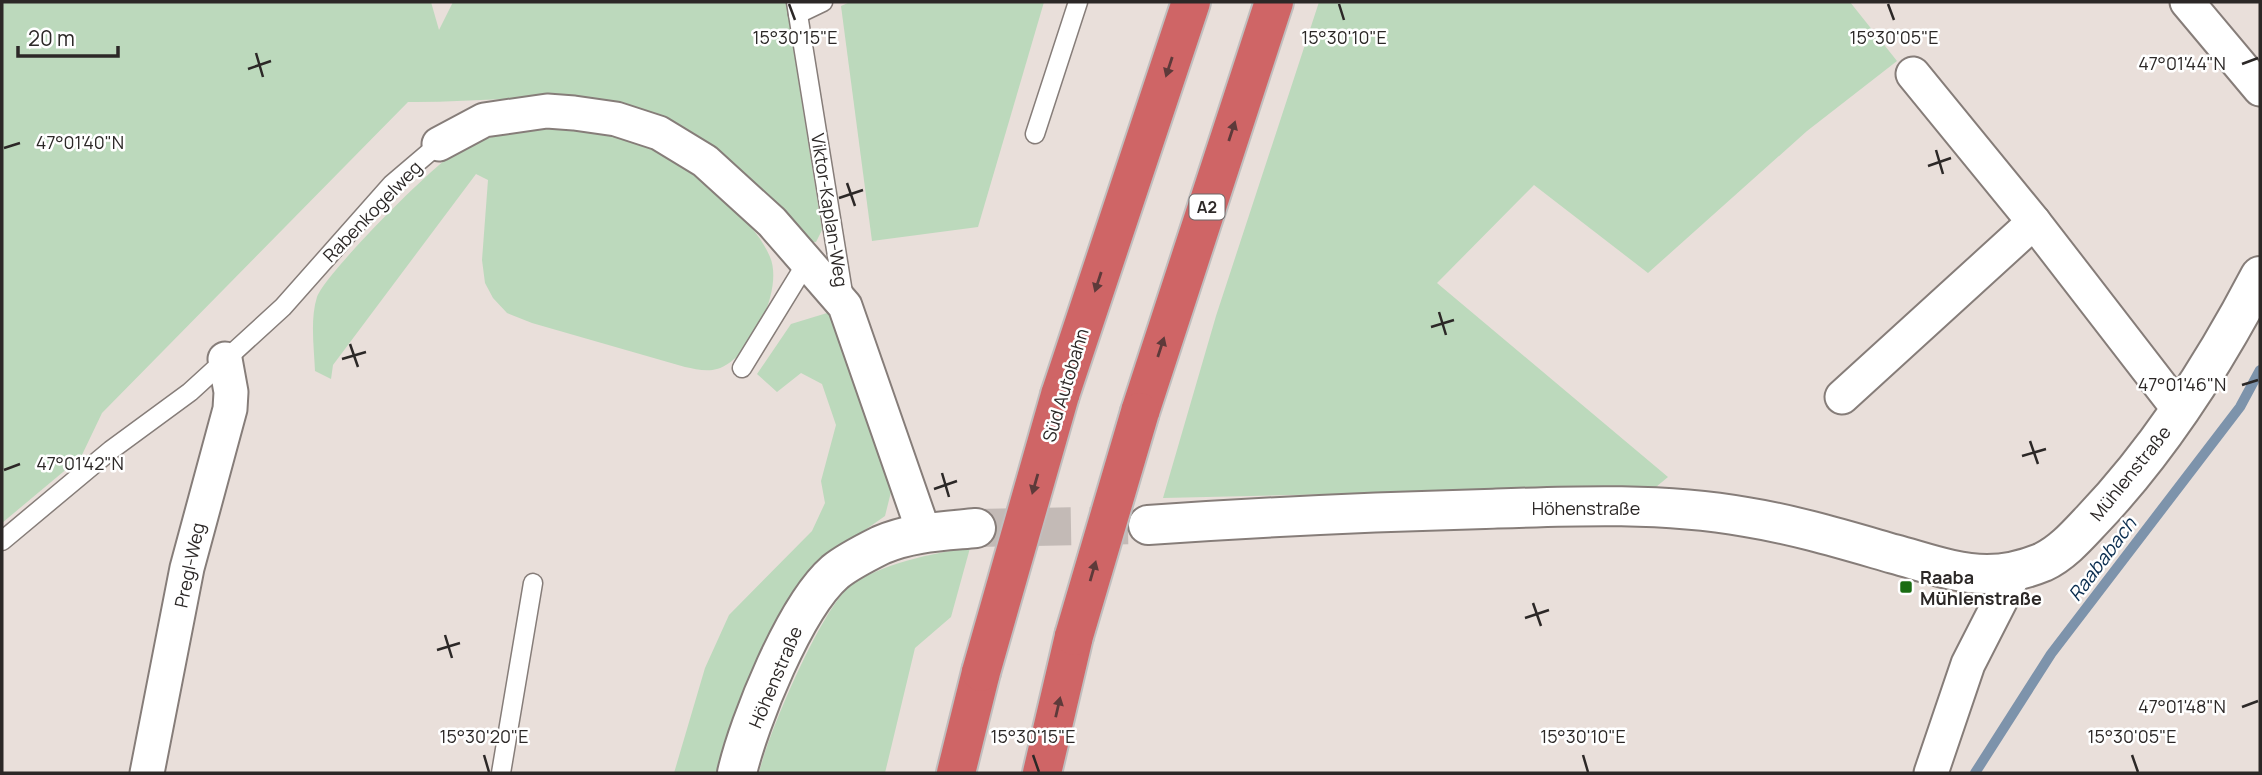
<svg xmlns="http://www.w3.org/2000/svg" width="2262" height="775" font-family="Manrope,sans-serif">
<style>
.green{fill:#bcd9bc}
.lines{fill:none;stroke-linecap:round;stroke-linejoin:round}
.stream{stroke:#7d93ab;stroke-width:10}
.tertiary-tunnel{stroke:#c3bab6;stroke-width:38;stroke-dasharray:38 19;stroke-linecap:butt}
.service-casing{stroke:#867d79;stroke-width:21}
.minor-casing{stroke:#867d79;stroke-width:37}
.tertiary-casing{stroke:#867d79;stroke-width:42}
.motorway-casing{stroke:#c0bebe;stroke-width:42}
.service{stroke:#fff;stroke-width:18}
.minor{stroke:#fff;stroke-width:33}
.tertiary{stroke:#fff;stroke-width:38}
.motorway{stroke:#cf6566;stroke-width:38}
.motorway-bridge-casing{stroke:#c0bebe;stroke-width:42;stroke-linecap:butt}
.motorway-bridge{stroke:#cf6566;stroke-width:38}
.oneway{fill:#5d3a3a}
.ticks{fill:none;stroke:#2c2827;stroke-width:2.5}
.poi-dot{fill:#1a6c12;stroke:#fff;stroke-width:2.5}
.labels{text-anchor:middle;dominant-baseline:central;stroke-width:5;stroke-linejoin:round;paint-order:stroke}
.shield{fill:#fff;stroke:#6b6868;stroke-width:2}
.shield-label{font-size:16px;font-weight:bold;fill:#2c2827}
.street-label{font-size:18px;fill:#2c2827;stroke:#fff}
.poi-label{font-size:18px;font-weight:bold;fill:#2c2827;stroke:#fff;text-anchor:start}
.water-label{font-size:19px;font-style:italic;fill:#092c4e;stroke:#fff}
.ticks-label{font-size:18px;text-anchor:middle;fill:#2c2827;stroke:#fff;stroke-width:5;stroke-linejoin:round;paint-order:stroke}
</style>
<rect width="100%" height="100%" fill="#e9dfda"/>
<g class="green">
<path d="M2,2H431L439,30L453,2H786L822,230L816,242H811L659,117C579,86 493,103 408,102L102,413L81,457L2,523Z"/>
<polygon points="850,2 1044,2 978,227 872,241 841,6"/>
<polygon points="1319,2 1850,2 1897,61 1807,131 1648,273 1534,185 1437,283 1668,477 1656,487 1163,498 1216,316"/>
<path d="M523,129C574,129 629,131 674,158C692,168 708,185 723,199C740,214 761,235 770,257C784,289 751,359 717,369C707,372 695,369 685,367L532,323L507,313L493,298L485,283L482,260L488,180L476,174L333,365L331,379L315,371C314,347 310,319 317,297C326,273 425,174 449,157C471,142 497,135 523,129Z"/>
<polygon points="827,313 838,325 891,492 885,516 822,560 719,773 674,773 705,668 729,615 812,531 825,503 821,481 836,425 822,384 801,373 777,392 757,374 791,324"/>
<path d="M970,548L951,617L915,648L885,773H759C768,734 820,612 849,587C876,565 936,552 970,548Z"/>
</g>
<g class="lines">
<polyline class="stream" points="1975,773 2051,654 2240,407 2260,370"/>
<polyline class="tertiary-tunnel" points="976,528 1148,525"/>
<g class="service-casing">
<g id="service">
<polyline points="796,2 844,299"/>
<polyline points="798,14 823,2"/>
<polyline points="1035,134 1078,2"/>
<polyline points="742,368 807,262"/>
<polyline points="2,541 111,450 190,392 283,307 392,184 439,144"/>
<polyline points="501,773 533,583"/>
</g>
</g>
<g class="minor-casing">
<g id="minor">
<polyline points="2187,2 2260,89"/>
<polyline points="1913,74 2034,222 2180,411"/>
<polyline points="439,144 484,120 547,111 574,113 616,119 659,133 705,161 772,222 845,306 924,533"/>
<polyline points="1842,397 2034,222"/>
<polyline points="147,773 187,568 230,409 231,392 225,359"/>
<polyline points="1931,773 1968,664 2016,570"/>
</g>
</g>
<g class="tertiary-casing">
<g id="tertiary">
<path d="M1148,525C1261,517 1373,512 1485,509C1571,506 1660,502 1746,517C1796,525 1845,540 1894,554C1924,562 1955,574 1987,574C2005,574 2026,569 2043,562C2062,553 2077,536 2091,521C2160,449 2214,364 2260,276"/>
<path d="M737,773C749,721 795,607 835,572C847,562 867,552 881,545C910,532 945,531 976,528"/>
</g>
</g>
<g class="motorway-casing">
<g id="motorway">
<polyline points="1060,395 1191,2"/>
<polyline points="1140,412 1274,2"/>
<polyline points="956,773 981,672"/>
<polyline points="1042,773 1074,636"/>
</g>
</g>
<use href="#service" class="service"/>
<use href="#minor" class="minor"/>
<use href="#tertiary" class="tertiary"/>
<use href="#motorway" class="motorway"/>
<g class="motorway-bridge-casing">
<g id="motorway-bridge">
<polyline points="1074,636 1140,412"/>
<polyline points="981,672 1060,395"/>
</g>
</g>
<use href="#motorway-bridge" class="motorway-bridge"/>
</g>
<defs><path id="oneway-solid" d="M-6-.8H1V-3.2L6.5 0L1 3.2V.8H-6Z" transform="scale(1.75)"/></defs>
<g class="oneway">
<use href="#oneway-solid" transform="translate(1169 67) rotate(108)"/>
<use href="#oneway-solid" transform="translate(1232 131) rotate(-72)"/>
<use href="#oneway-solid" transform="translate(1098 282) rotate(108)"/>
<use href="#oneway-solid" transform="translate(1161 347) rotate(-72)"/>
<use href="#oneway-solid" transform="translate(1035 484) rotate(106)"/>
<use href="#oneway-solid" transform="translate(1093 571) rotate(-74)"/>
<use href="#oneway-solid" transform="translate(1058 707) rotate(-77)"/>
</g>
<path class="ticks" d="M789,4L795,20M1339,4L1344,20M1888,4L1894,20M256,53L263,77M2242,64L2258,58M248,69L271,61M4,148L20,143M1936,150L1943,174M1928,166L1951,158M847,183L855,206M839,198L863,190M1439,312L1446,335M1431,327L1454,320M350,344L358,367M342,359L366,352M2242,385L2258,380M2030,441L2038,464M2022,456L2046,449M4,470L20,464M942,473L949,497M934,489L957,481M1533,603L1541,626M1525,618L1549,610M445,635L452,658M437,650L460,643M2242,707L2258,701M484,755L489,772M1033,755L1039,772M1583,755L1588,772M2132,755L2138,772"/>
<rect class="poi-dot" x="1899" y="580" width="14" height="14" rx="3.5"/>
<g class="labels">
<rect class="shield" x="1189.5" y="194.5" width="35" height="25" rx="5"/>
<g class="shield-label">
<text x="1207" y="207">A2</text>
</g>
<g class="street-label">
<text transform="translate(830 210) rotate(81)">Viktor-Kaplan-Weg</text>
<text transform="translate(372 211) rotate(-46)">Rabenkogelweg</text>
<text transform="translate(1065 385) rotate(-73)">Süd Autobahn</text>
<text transform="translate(2130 473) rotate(-51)">Mühlenstraße</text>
<text x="1586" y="508">Höhenstraße</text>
<text transform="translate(189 565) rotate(-78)">Pregl-Weg</text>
<text transform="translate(775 677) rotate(-67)">Höhenstraße</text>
</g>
<g class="poi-label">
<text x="1920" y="577">Raaba<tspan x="1920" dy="21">Mühlenstraße</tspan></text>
</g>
<g class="water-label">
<text transform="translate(2102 559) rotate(-53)">Raababach</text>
</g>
</g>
<g class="ticks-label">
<text x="795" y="44">15°30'15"E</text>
<text x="1344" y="44">15°30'10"E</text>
<text x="1894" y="44">15°30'05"E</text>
<text x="2182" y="70">47°01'44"N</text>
<text x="80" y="149">47°01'40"N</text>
<text x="2182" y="391">47°01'46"N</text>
<text x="80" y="470">47°01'42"N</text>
<text x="2182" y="713">47°01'48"N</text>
<text x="484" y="743">15°30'20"E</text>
<text x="1033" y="743">15°30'15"E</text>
<text x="1583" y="743">15°30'10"E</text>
<text x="2132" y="743">15°30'05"E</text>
</g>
<rect width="2262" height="775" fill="none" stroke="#2c2827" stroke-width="7"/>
<path d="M18 46v10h100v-10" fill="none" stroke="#2c2827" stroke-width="3.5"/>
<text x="28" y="46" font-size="21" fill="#2c2827" stroke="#ffffff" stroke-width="5" paint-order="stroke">20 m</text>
</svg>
